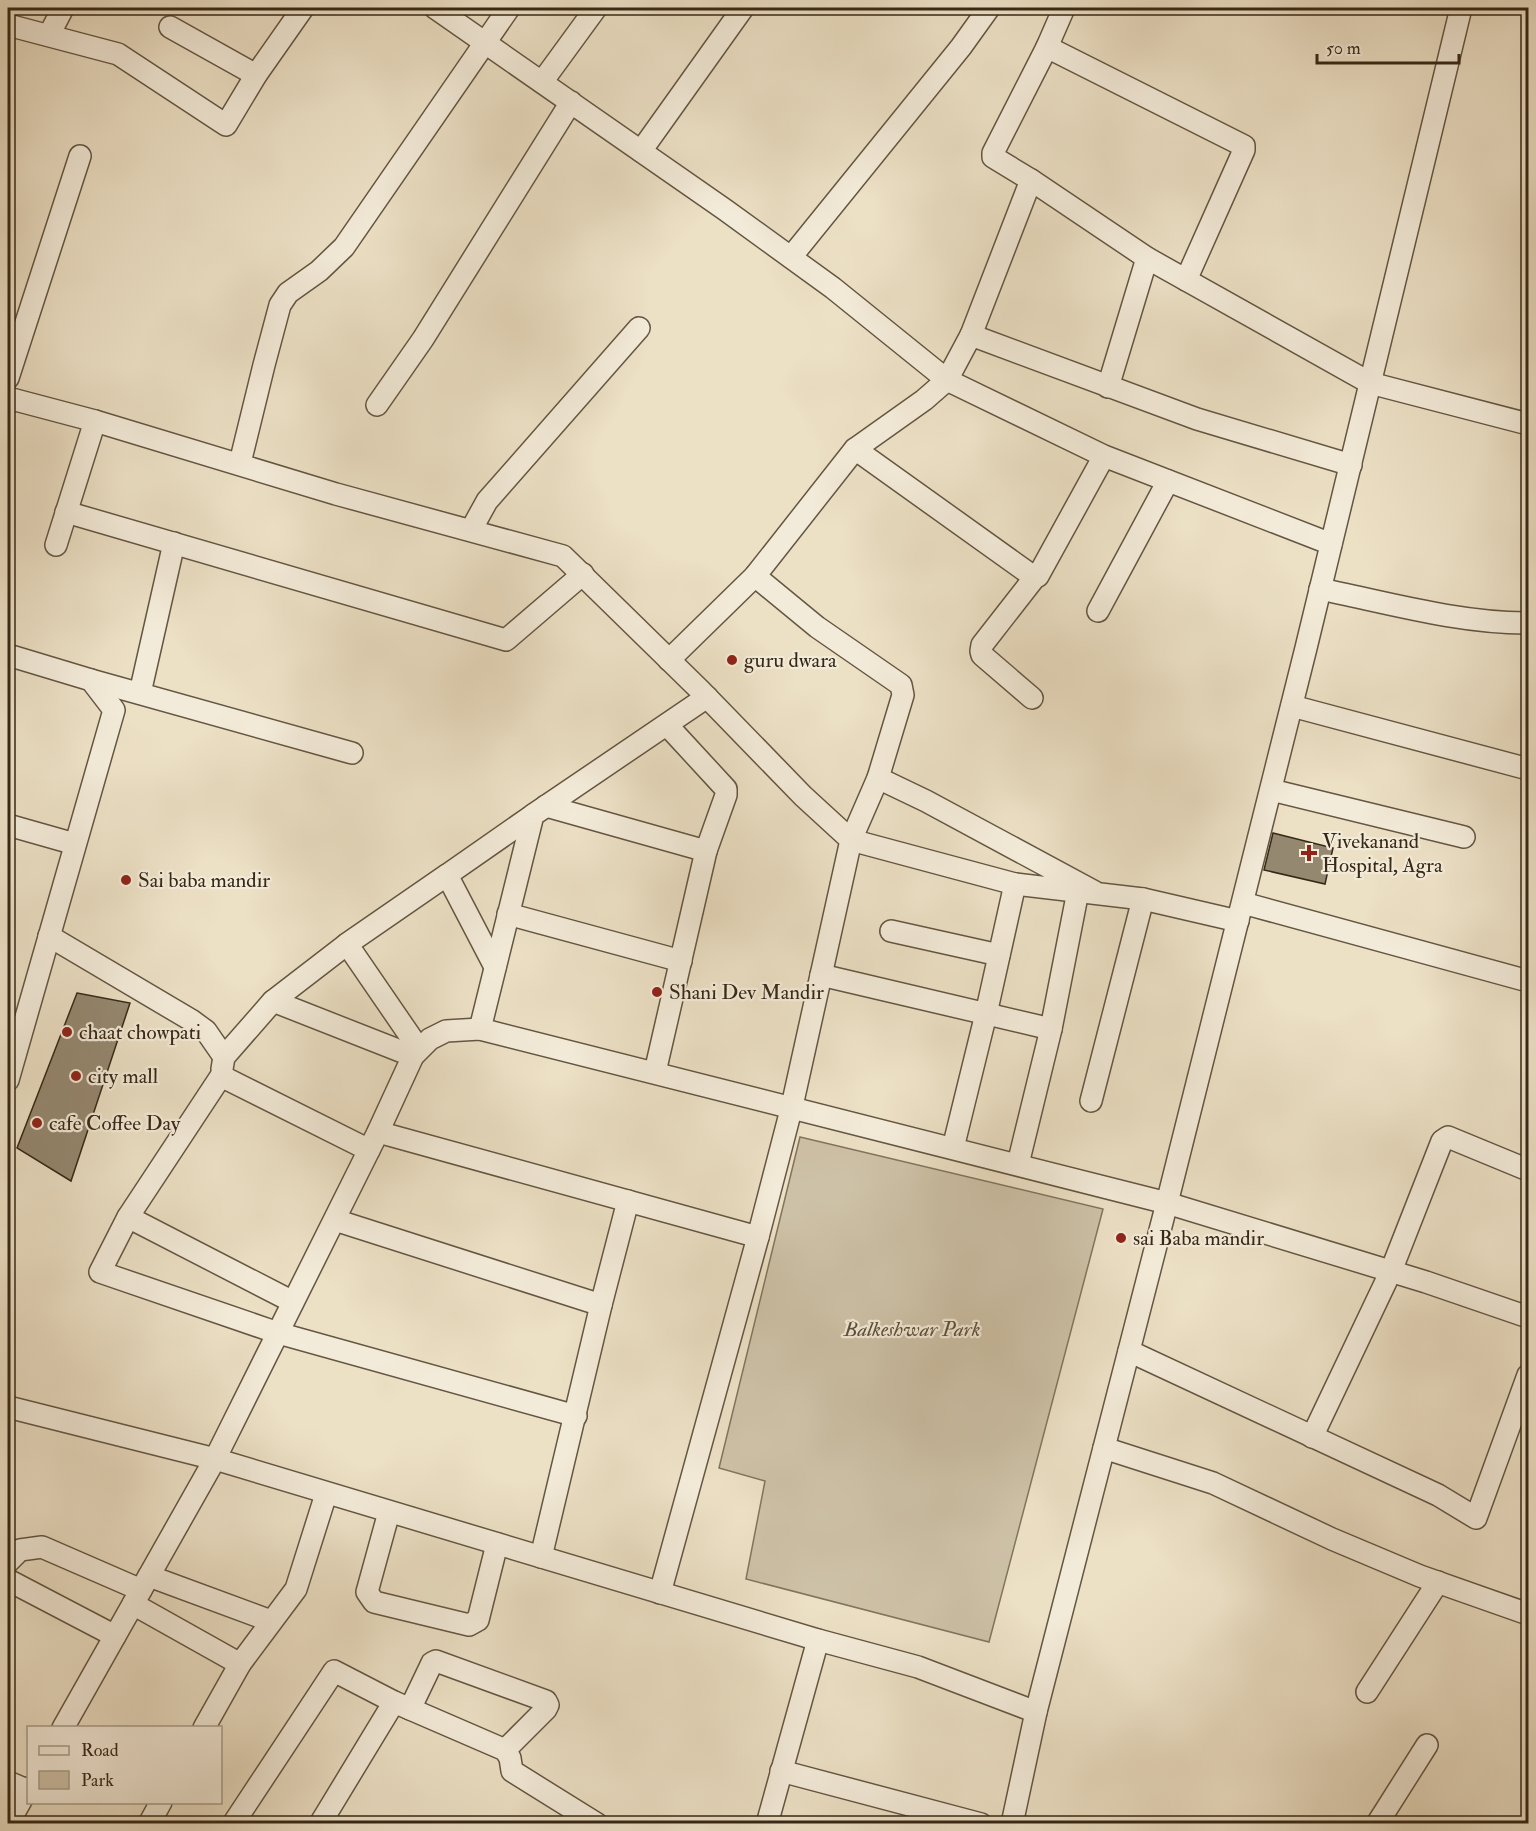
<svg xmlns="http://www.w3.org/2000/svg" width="1536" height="1831" font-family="'IM FELL Double Pica',serif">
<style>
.green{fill:#cdc1a7;stroke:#82745e;stroke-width:1.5}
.building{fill:#958871;stroke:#362816;stroke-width:1.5}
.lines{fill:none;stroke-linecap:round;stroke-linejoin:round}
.minor-casing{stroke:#645642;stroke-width:24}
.minor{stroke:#f3ebd9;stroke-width:21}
.poi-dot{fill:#8f2418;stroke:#f3ebd9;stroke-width:2}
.labels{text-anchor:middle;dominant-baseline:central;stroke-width:4.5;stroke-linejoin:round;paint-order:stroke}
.poi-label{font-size:21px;fill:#362816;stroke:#f3ebd9;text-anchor:start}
.park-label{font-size:21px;font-style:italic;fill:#5c4e3a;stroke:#f3ebd9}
</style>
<rect width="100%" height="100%" fill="#ece0c5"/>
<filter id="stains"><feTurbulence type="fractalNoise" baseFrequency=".00333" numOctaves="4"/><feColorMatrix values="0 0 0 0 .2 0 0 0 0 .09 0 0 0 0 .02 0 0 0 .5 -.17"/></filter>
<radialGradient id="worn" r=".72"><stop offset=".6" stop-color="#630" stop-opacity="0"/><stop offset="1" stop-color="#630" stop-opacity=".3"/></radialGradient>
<polygon class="green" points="800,1137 1103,1209 989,1642 746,1579 765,1481 719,1468"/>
<g class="building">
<polygon points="1273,833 1333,848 1325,884 1264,870"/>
<polygon points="77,993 130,1003 71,1181 17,1148"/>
</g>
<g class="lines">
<g class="minor-casing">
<g id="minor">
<polyline points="435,8 724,209 833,288 947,380 971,335 1197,419 1351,465"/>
<polyline points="8,25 118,54 226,125 256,75 303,8"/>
<polyline points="170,27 256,75"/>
<polyline points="49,35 63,8"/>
<polyline points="1047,47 1244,146 1244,150 1186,280"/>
<polyline points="542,82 596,8"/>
<polyline points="641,151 743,8"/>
<polyline points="1031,180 993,157 993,153 1047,47 1064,8"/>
<polyline points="791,257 961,47 989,8"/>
<polyline points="971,335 1031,180 1147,258 1370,383 1528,424"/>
<polyline points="8,378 80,156"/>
<polyline points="1108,387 1147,258"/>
<polyline points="8,398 95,421 336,494 563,556 701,691 803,796 851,840 792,1106 758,1237 378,1132"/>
<polyline points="377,405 423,339 571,102"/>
<polyline points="1104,456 1038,576 1034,577 855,449 924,400 947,380 1104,456 1331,544"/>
<polyline points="240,463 264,365 280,305 288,293 319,271 344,247 509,8"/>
<polyline points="66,512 506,640 583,574"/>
<polyline points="471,530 487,501 639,328"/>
<polyline points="56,545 95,421"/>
<polyline points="755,576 817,627 901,685 903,695 878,778"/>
<path d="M1320,589C1389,603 1458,623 1528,623"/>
<polyline points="1098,611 1168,481"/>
<polyline points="8,655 91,680 114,710 8,1080"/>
<polyline points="669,660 755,576 855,449"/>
<polyline points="91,680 352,753"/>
<polyline points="140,693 174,543"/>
<polyline points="1032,698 982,655 981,651 982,645 1035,577"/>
<polyline points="1292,706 1528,769"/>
<polyline points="1271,790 1464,837"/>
<polyline points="546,806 706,851 726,795 726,789 667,725"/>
<polyline points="8,825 75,844"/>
<polyline points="1095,892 926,801 878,778 851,840 1015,884 1143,899 1238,921"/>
<polyline points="1243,903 1528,981"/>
<polyline points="508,914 681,961"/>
<polyline points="891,931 999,955"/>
<polyline points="49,936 191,1020 206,1031 224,1057"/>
<polyline points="347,944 273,1001 413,1056"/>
<polyline points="495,967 447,875 533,815"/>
<polyline points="821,975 1051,1029"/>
<polyline points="480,1029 533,815 707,697"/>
<polyline points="419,1049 347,944 447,875"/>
<polyline points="222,1069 224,1057 273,1001"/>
<polyline points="655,1072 706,851"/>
<polyline points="1091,1101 1143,899"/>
<polyline points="953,1148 986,1014 1015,884"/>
<polyline points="1018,1164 1051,1029 1078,891"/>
<polyline points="128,1217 221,1076 369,1150"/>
<polyline points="335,1220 601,1305 628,1201"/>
<polyline points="293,1302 128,1217 100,1272 278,1333 576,1416"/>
<polyline points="1129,1351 1438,1495 1476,1518 1528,1375"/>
<polyline points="8,1407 215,1459 818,1640 918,1667 1036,1712"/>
<polyline points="1312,1437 1391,1271 1442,1141 1448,1137 1528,1170"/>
<polyline points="1104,1448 1213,1483 1332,1539 1420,1576 1528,1614"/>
<polyline points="389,1512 367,1592 374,1602 469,1625 478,1620 497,1544"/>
<polyline points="541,1557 601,1305"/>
<polyline points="8,1562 20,1550 42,1547 141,1590"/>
<polyline points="149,1576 271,1621"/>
<polyline points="8,1580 115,1636"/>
<polyline points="660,1593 758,1237"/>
<polyline points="133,1604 240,1664"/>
<polyline points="1367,1692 1438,1582"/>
<polyline points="410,1709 432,1663 436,1661 546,1701 548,1705 546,1709 505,1750"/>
<polyline points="63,1728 215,1459 378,1132 413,1056 430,1039 446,1031 480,1029 1167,1203 1426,1282 1528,1317"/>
<polyline points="204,1728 240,1664 296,1589 326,1494"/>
<polyline points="781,1771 981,1824"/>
<polyline points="8,1782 27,1790"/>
<polyline points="8,1824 28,1788"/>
<polyline points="149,1824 161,1802"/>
<polyline points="233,1824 334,1671 394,1702 505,1750 510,1758 512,1771 597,1824"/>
<polyline points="320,1824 394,1702"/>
<polyline points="767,1824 818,1640"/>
<polyline points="1012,1824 1036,1712 1167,1203 1306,648 1461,8"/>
<polyline points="1377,1824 1427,1745"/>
</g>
</g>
<use href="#minor" class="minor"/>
</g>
<g class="poi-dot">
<circle cx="732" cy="660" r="6"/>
<path d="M1306 844h6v6h6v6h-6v6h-6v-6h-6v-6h6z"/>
<circle cx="126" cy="880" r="6"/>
<circle cx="657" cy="992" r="6"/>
<circle cx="67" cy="1032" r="6"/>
<circle cx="76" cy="1076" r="6"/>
<circle cx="37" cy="1123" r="6"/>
<circle cx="1121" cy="1238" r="6"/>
</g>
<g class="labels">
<g class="poi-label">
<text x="744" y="660">guru dwara</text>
<text x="1322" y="841">Vivekanand<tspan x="1322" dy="24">Hospital, Agra</tspan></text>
<text x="138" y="880">Sai baba mandir</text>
<text x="669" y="992">Shani Dev Mandir</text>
<text x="79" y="1032">chaat chowpati</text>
<text x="88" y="1076">city mall</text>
<text x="49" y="1123">cafe Coffee Day</text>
<text x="1133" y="1238">sai Baba mandir</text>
</g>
<g class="park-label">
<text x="912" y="1329">Balkeshwar Park</text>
</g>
</g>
<rect width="1536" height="1831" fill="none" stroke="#ece0c5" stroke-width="30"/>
<rect x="9" y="9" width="1518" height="1813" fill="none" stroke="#362816" stroke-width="3"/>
<rect x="15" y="15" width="1506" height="1801" fill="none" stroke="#362816" stroke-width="1.5"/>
<rect x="27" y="1726" width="195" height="78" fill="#f3ebd9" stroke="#a79d8b" stroke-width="1.5"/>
<rect x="39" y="1746" width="30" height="9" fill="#f3ebd9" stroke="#a79d8b" stroke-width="1.5"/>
<text x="81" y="1756" font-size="18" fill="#362816">Road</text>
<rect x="39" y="1771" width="30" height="18" fill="#cdc1a7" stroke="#a79d8b" stroke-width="1.5"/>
<text x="81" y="1786" font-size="18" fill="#362816">Park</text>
<path d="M1317 54v9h142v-9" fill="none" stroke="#362816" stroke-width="3"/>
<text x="1326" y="54" font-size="18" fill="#362816" stroke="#f3ebd9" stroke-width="4.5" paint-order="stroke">50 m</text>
<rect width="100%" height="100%" filter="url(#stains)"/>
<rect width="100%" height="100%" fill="url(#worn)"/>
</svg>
